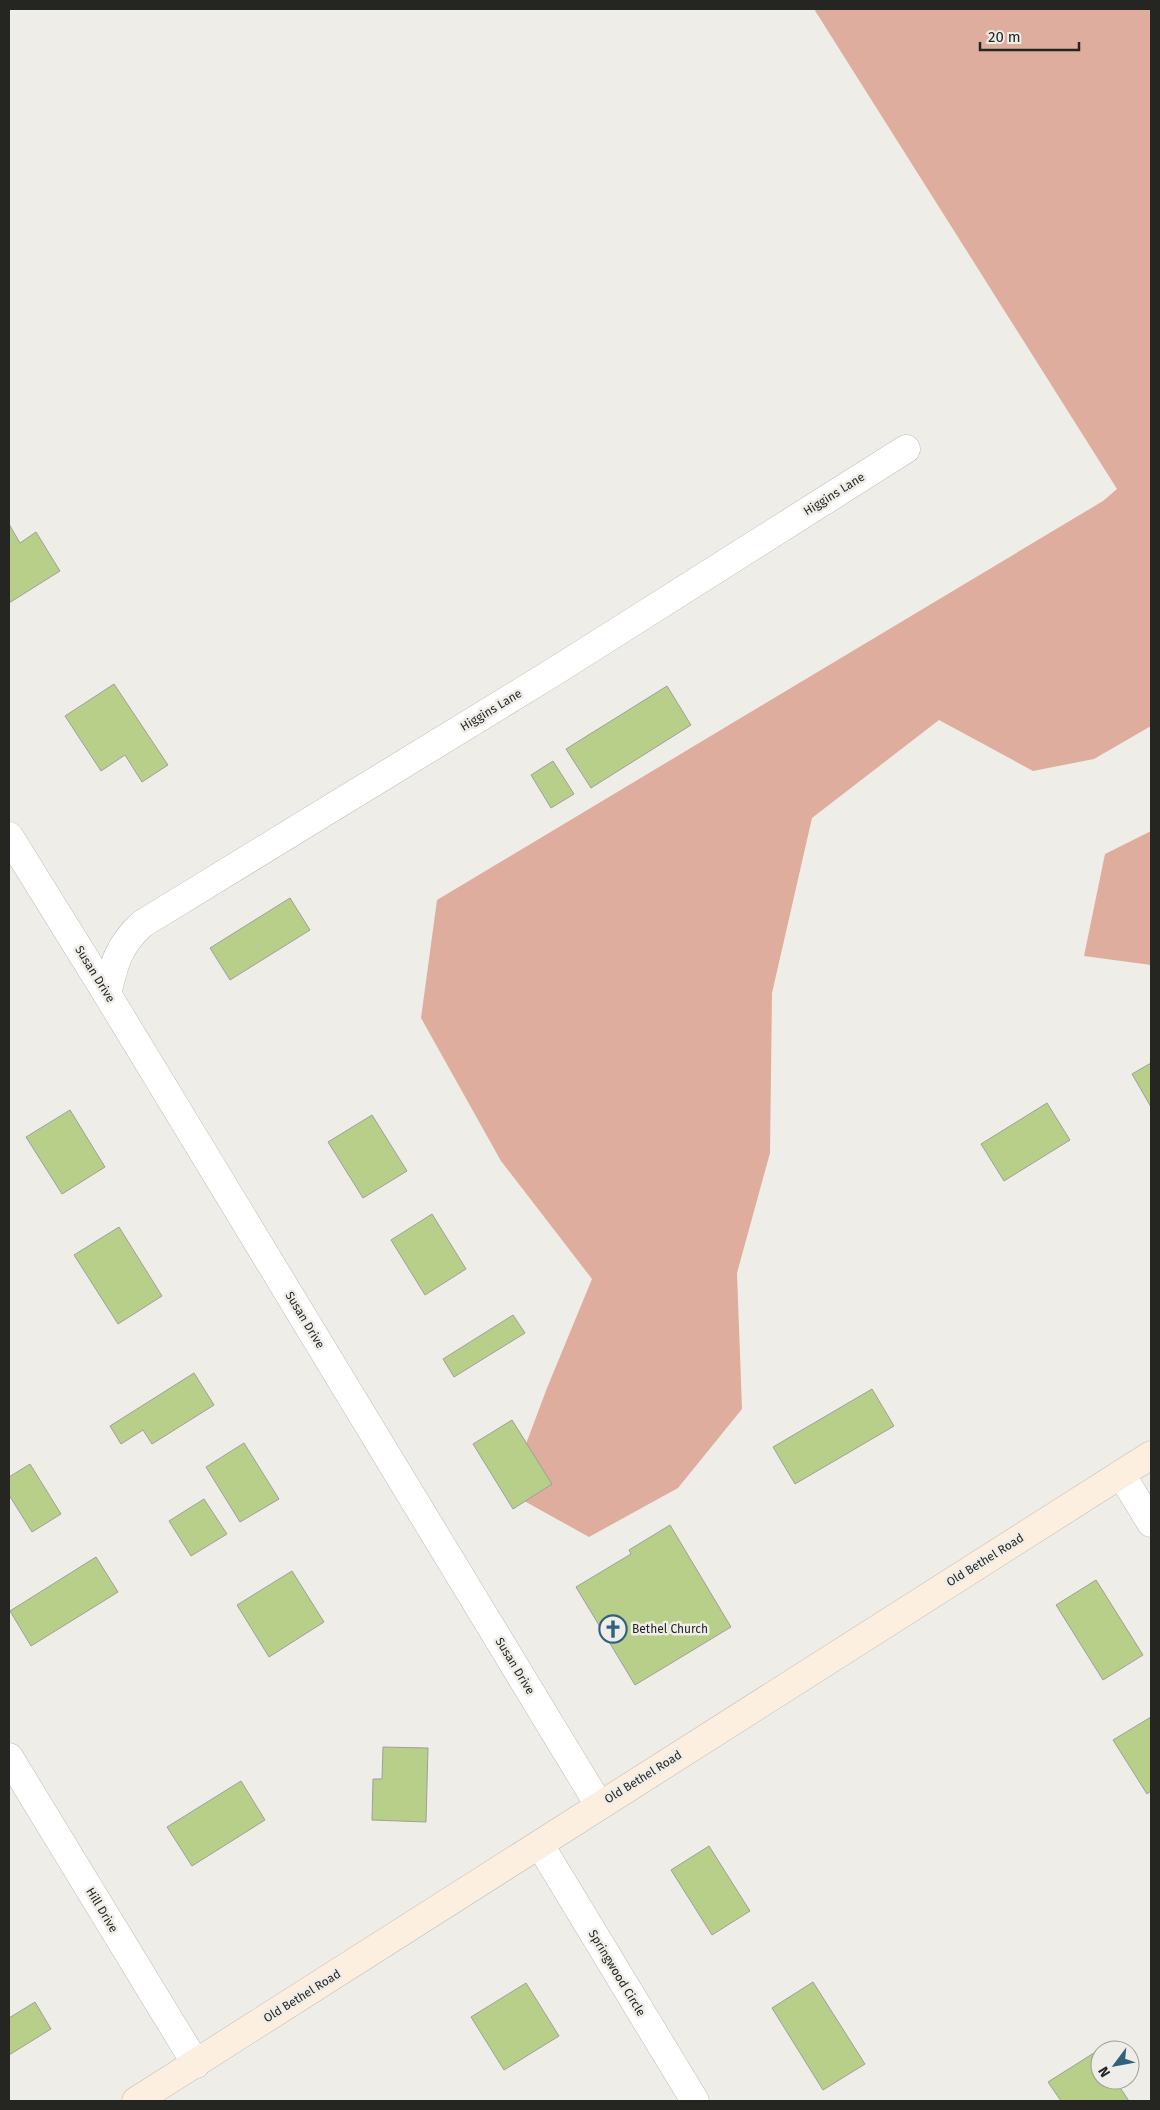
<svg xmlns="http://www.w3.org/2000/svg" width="1160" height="2110" font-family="'Fira Sans',sans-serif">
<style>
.green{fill:#dfad9d}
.building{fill:#b7cf88;stroke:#9ea09a}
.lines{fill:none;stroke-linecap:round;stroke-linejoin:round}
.street-casing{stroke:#bdbcb6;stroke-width:29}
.secondary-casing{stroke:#bdbcb6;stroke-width:29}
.street{stroke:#fff;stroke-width:28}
.secondary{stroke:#fdefe0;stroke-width:28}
.labels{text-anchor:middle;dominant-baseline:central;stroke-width:5;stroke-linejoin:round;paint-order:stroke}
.street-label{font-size:12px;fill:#252522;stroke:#efede7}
.poi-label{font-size:12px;fill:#252522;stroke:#efede7;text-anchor:start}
</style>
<rect width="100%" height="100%" fill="#efede7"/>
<g class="green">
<polygon points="814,9 1151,9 1151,726 1094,759 1033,771 939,720 812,818 772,993 770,1153 737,1273 742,1409 678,1488 589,1537 508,1492 547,1388 592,1279 501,1161 421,1018 437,900 1103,501 1117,489"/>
<polygon points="1151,831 1151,965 1084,956 1105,854"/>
</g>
<g class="building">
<polygon points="9,524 20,543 36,532 60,571 9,603"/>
<polygon points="114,684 168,765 142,782 125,755 101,771 65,716"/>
<polygon points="667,686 691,725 591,788 566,749"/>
<polygon points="553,761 574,794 551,808 531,775"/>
<polygon points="290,898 310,930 230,980 210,948"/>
<polygon points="1151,1063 1151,1107 1132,1074"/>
<polygon points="1047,1103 1070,1140 1004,1181 981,1144"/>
<polygon points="70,1110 105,1167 62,1194 26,1137"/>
<polygon points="372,1115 407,1171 363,1198 328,1142"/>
<polygon points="432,1214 466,1269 425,1295 391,1240"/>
<polygon points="119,1227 162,1296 118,1324 74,1255"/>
<polygon points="513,1315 525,1333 454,1377 443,1359"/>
<polygon points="194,1373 214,1405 152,1444 143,1430 121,1444 110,1426"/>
<polygon points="872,1389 894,1426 795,1484 773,1447"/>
<polygon points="512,1420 552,1484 513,1509 473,1444"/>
<polygon points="244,1443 279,1499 240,1522 206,1467"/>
<polygon points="30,1464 61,1514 32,1532 9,1495 9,1477"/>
<polygon points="204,1499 227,1534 191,1556 169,1521"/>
<polygon points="670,1525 731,1627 635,1685 576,1587 631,1554 629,1550"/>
<polygon points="96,1557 118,1592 31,1646 10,1611"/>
<polygon points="292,1571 324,1622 269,1657 237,1605"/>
<polygon points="1096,1580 1143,1655 1103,1680 1056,1605"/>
<polygon points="1151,1717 1151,1791 1147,1794 1113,1740"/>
<polygon points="383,1747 428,1748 426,1822 372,1820 373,1779 382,1779"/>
<polygon points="241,1781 265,1820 192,1866 167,1827"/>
<polygon points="709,1846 750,1911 712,1935 671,1870"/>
<polygon points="813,1982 865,2064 823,2090 772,2008"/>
<polygon points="526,1983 559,2036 504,2070 471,2017"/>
<polygon points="35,2002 51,2029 9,2055 9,2018"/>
<polygon points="1097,2051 1100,2055 1100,2080 1115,2080 1129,2101 1061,2101 1048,2082"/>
</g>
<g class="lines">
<g class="street-casing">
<g id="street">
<polyline points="9,836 107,994 599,1805"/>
<path d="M107,994C114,964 118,946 142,924L552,673L906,449"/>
<polyline points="1121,1474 1151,1523"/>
<polyline points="9,1757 196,2064"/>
<polyline points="540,1845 695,2101"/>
</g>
</g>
<g class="secondary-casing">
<polyline id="secondary" points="136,2101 1151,1455"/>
</g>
<use href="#street" class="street"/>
<use href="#secondary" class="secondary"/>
</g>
<defs>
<g id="church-ring" transform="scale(1.4375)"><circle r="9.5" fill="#efede7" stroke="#306280" stroke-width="1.5"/><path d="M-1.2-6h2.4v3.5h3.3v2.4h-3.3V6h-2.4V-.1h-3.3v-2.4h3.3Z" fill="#306280"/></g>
</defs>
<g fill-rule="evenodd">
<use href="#church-ring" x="613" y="1629"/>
</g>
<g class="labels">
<g class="street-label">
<text transform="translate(834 494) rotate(-32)">Higgins Lane</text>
<text transform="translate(491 710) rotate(-31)">Higgins Lane</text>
<text transform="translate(95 974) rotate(58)">Susan Drive</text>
<text transform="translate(305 1320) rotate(59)">Susan Drive</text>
<text transform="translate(985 1560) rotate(-32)">Old Bethel Road</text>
<text transform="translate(515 1666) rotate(59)">Susan Drive</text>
<text transform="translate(643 1777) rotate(-32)">Old Bethel Road</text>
<text transform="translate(102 1910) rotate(59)">Hill Drive</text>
<text transform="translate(617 1973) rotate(59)">Springwood Circle</text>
<text transform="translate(302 1996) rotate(-32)">Old Bethel Road</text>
</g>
<g class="poi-label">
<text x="632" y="1629">Bethel Church</text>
</g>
</g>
<rect width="1160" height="2110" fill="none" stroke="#252522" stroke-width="20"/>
<g transform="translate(1115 2065) rotate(238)"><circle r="24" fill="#efede7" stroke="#9e9d98"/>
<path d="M0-4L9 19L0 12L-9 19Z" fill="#306280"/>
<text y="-8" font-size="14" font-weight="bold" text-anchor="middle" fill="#252522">N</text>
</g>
<path d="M980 42v8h99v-8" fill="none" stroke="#252522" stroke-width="2.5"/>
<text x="988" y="42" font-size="15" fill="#252522" stroke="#efede7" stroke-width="4" paint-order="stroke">20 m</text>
</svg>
